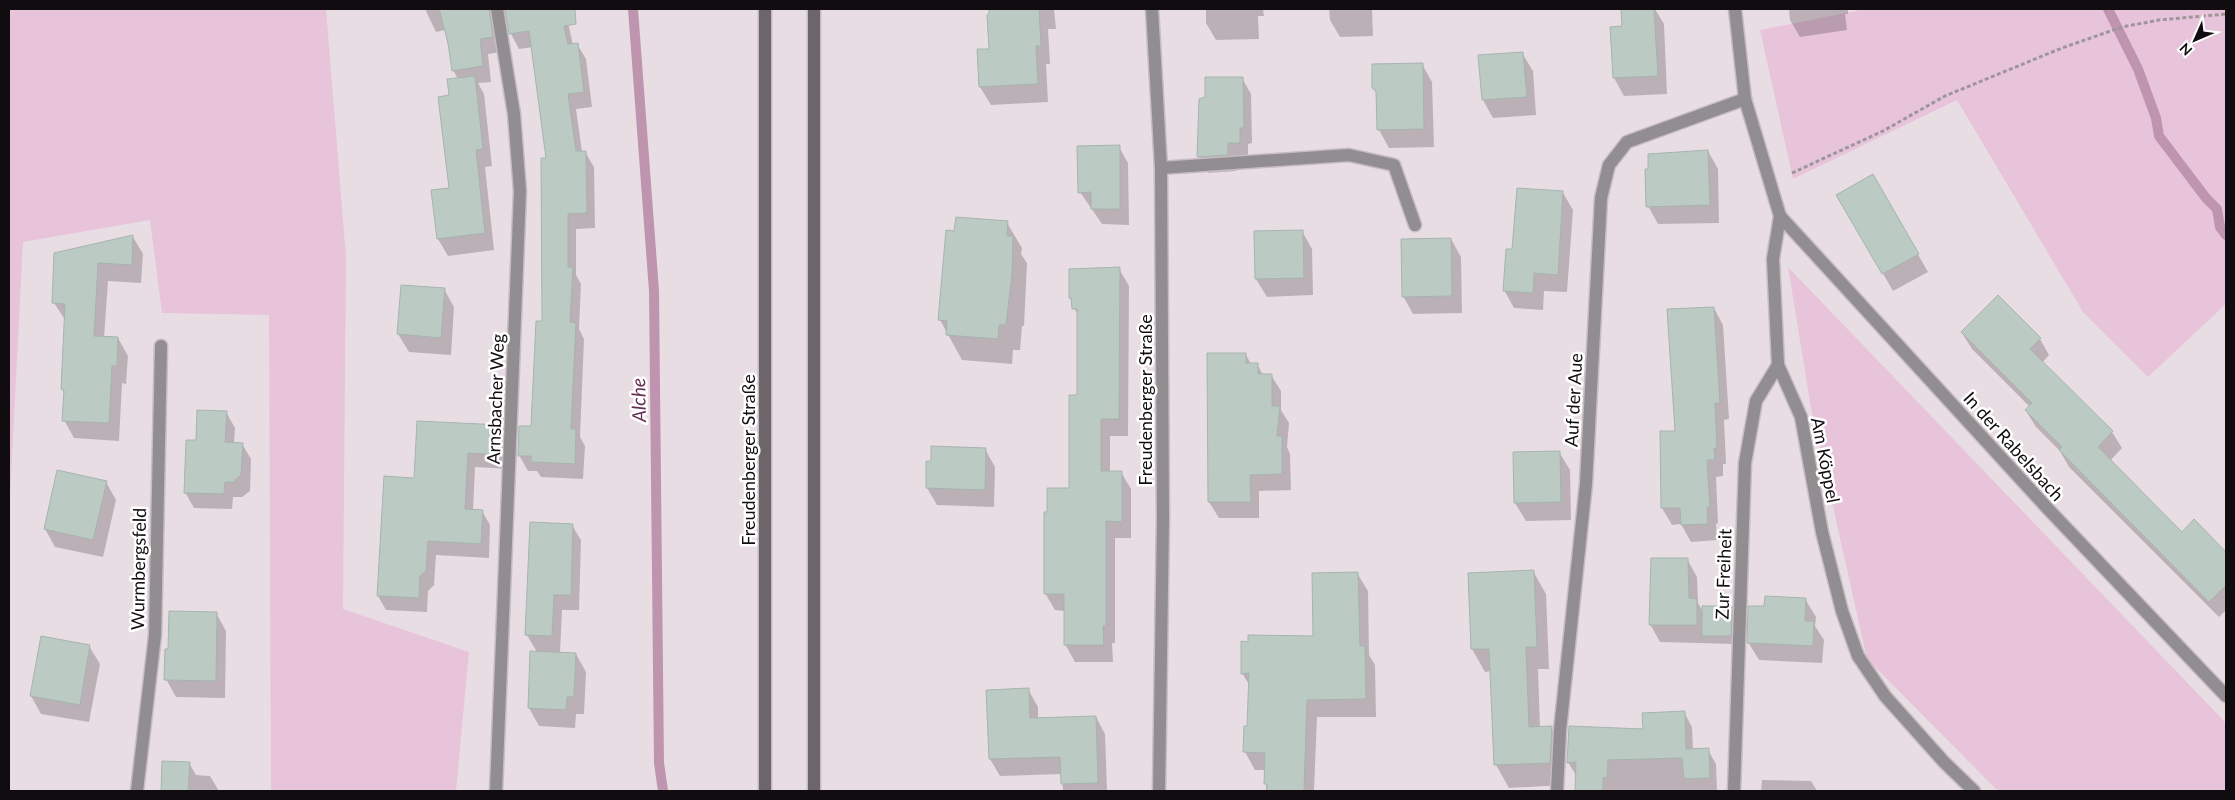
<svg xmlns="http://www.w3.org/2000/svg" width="2235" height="800" font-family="Lato,sans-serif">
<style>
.green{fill:#e8c4db}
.shadow{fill:#0003}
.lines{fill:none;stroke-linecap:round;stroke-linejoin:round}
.stream{stroke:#bf94af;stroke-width:10}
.building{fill:#bccac4;stroke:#a6b4ae}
.service-casing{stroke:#c6bcc2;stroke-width:15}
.minor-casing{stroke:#c6bcc2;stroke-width:15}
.secondary-casing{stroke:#c6bcc2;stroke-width:15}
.path{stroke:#9f969b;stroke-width:3;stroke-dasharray:4 2.5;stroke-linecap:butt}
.service{stroke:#928d90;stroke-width:12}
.minor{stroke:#928d90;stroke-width:12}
.secondary{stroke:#6c656a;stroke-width:12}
.labels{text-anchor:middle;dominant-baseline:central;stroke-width:5;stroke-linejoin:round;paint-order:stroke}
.street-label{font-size:18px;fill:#100c0f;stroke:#fff}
.water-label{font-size:19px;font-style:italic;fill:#632d53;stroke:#fff}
</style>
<rect width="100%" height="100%" fill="#e9dde4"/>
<g class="green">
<polygon points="9,9 326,9 346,257 343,609 469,652 456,791 271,791 269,315 162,313 150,220 23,242 9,518"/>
<polygon points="1858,9 2226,9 2226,304 2148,377 2083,312 1957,100 1793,179 1760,30 1856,11"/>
<polygon points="1788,267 2226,723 2226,791 1998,791 1867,659 1811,408"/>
</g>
<g class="shadow">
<polygon points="425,9 565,9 573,45 577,44 586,59 592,107 576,109 582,152 585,152 594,167 595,228 576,229 576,275 581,284 579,329 584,339 580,437 585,446 583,479 541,477 537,471 528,471 519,455 532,428 543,322 548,159 533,47 519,49 511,34 508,17 500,18 501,52 488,54 491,82 478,83 484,94 492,166 485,167 494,250 448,256 438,239 432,192 450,190 451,97 458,79 453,70 445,30 436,32"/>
<polygon points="990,9 1054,9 1056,29 1048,29 1050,64 1046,64 1048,102 991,105 980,87 990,50"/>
<polygon points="1206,9 1263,9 1264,16 1258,16 1259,39 1216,40 1206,23"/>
<polygon points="1329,9 1372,9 1373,36 1340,37 1330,20"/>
<polygon points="1623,9 1655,9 1664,24 1667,94 1624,96 1614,78 1624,27"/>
<polygon points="1789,9 1848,9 1848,14 1845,14 1847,30 1800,37 1790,20"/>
<polygon points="1522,53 1533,71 1536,115 1493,118 1483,100"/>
<polygon points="1422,64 1432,82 1434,147 1389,148 1379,130 1378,95 1373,88"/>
<polygon points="1242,78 1251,94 1252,143 1248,144 1248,158 1236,159 1236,171 1208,173 1199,157 1200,100"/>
<polygon points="1119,147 1128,163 1129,225 1102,224 1080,192"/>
<polygon points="1708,151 1718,169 1719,223 1658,224 1648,206"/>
<polygon points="1873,176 1928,272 1893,291 1838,195"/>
<polygon points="1563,193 1573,210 1567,292 1544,291 1543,310 1514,308 1504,290 1514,251"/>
<polygon points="1007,223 1022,248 1021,254 1027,263 1024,326 1022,326 1020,350 1013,350 1012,364 962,360 940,320 956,232"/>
<polygon points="1302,231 1312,249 1313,295 1267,297 1256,279"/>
<polygon points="133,237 143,254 141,283 108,281 104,338 118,338 128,356 126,384 122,383 119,441 74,438 64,420 65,395 62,389 66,321 54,303 55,254"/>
<polygon points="1451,239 1461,257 1462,313 1413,314 1403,296"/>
<polygon points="1119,269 1129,286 1128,436 1110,436 1110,472 1121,472 1131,489 1131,538 1115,538 1115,643 1112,643 1113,662 1075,662 1065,644 1065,611 1055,610 1045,593 1048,513 1070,489 1079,396 1079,318 1070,298"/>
<polygon points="402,287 444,289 454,307 451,355 409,352 398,334"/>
<polygon points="1714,308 1723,325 1729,419 1724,420 1726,464 1723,464 1723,476 1716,477 1718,523 1716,524 1717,540 1691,542 1681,524 1672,525 1662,508 1676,432"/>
<polygon points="1962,333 2040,339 2049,355 2042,363 2112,432 2122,448 2110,461 2182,534 2194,521 2226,554 2226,610 2219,617 2069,467 2060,451 2036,427 2026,411 2030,407 1972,349"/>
<polygon points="1246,355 1251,364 1257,364 1263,375 1271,375 1281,391 1281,410 1289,423 1287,447 1290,454 1291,490 1259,491 1259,518 1219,518 1209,502"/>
<polygon points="226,412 235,428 234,443 242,444 251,459 250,491 242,497 233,497 232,509 194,508 185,492 197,441"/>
<polygon points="502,426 510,441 509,469 475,467 473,510 482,511 490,525 489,558 436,555 434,585 428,591 427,612 386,610 378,596 415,479"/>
<polygon points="985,449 995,467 994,507 937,505 927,488"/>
<polygon points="1559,452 1570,470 1571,520 1526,521 1515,503"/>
<polygon points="106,482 116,500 103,557 55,547 45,529"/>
<polygon points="572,525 581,540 579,610 562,610 560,653 576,654 586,672 584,714 576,714 575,728 539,726 529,708 537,652 527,635"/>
<polygon points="1687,559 1697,577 1698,603 1703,612 1731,608 1736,616 1735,644 1660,642 1650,624"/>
<polygon points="1533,571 1546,594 1549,669 1538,669 1540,728 1551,728 1564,750 1563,785 1509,788 1496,765 1492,671 1485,672 1472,649 1469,574"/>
<polygon points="1357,573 1368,591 1369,655 1375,665 1376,717 1317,717 1314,791 1266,791 1266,770 1255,770 1245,752 1249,727 1250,686 1242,673 1315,637"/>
<polygon points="1805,599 1816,617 1815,626 1824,640 1822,663 1759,660 1748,642 1766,607"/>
<polygon points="216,613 226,631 225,698 176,697 166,679"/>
<polygon points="89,646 100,664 89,722 41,714 31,696"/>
<polygon points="1028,689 1038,707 1038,719 1096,717 1105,734 1107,791 1063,791 1062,774 1000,776 990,759"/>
<polygon points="1684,712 1692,727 1693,750 1708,750 1716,764 1717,791 1576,791 1577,777 1568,762"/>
<polygon points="163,762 189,763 196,775 210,776 219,791 163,791"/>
<polygon points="1762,780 1811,781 1817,791 1761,791"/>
</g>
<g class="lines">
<g class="stream">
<polyline points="633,9 654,291 659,763 663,791"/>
<polyline points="2108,9 2138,69 2156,118 2159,136 2206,198 2217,209 2220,227 2226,235"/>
</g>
</g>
<g class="building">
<polygon points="439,9 489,9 493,37 480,39 483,66 452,71 448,43"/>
<polygon points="505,9 575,9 576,24 564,26 568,44 578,43 584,92 568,94 576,151 586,151 587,213 568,214 568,267 573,267 570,322 576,323 571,429 576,429 575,464 531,462 531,456 518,456 519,426 531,426 536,321 542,321 541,158 546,158 529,31 509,34"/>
<polygon points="989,9 1039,9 1041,46 1036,46 1038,84 979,87 977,49 989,49 987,15 989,14"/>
<polygon points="1621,9 1654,9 1658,76 1613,78 1610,27 1622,26"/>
<polygon points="1523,52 1527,97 1482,100 1478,55"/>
<polygon points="1423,63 1424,129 1377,130 1376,91 1372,88 1372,64"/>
<polygon points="475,76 483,149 476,150 485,233 437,239 431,190 449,188 438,97 449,95 447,79"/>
<polygon points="1205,77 1243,77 1244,128 1240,128 1240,143 1228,143 1228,155 1197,157 1199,99 1205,97"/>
<polygon points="1120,145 1120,209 1091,209 1091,192 1078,193 1077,146"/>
<polygon points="1708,150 1710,205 1646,207 1645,169 1648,169 1648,154"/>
<polygon points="1873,174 1919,254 1882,274 1836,195"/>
<polygon points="1517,188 1563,191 1558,275 1534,273 1533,293 1503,291 1506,249 1512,249"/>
<polygon points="956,217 1008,221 1007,236 1013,236 1012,274 1006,325 999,325 998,339 946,335 947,321 938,320 946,230 954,231"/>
<polygon points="1303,230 1304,278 1255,279 1254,231"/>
<polygon points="133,235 132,265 98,263 94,336 118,337 117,366 112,366 109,423 62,421 64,390 61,389 65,304 52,303 54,253"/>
<polygon points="1451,238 1452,296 1402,297 1401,239"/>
<polygon points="1120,267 1119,419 1101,419 1101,471 1122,471 1122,522 1106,521 1106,626 1103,626 1104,645 1064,645 1064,594 1044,594 1044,512 1047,512 1047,488 1069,488 1069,395 1077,395 1077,309 1072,309 1071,298 1069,298 1069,269"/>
<polygon points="401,285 445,288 441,338 397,334"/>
<polygon points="1998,295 2041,338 2030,349 2113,431 2098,447 2182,532 2194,519 2226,552 2226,585 2209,602 2059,450 2062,447 2025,410 2032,403 1961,332"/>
<polygon points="1714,307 1720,403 1715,403 1717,448 1714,448 1715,460 1707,460 1710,507 1707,507 1708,524 1681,525 1680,508 1661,508 1660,431 1675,431 1667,309"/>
<polygon points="1207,353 1246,353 1246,363 1258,363 1258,374 1272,374 1272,406 1280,406 1277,436 1282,436 1282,474 1250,475 1251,502 1208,502"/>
<polygon points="197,410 227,411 225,442 243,443 241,475 233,482 225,482 224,494 184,493 186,440 196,440"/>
<polygon points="417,421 502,425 501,455 468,453 465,509 483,510 481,544 428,541 426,571 420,576 419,598 377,596 384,476 414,478"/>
<polygon points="931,446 986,448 985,490 926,488 926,461 931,461"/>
<polygon points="1560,451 1561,502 1514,503 1513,452"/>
<polygon points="57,470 107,481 93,540 44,529"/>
<polygon points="530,522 573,524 571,595 554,595 552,636 525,635"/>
<polygon points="1651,558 1688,558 1689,598 1697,599 1697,625 1649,625"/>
<polygon points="1534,570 1537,647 1526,647 1529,727 1552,726 1550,763 1494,765 1489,649 1471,649 1468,573"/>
<polygon points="1358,572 1360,646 1365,646 1366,699 1307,700 1304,791 1267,791 1267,784 1264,784 1265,753 1243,752 1244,726 1247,726 1249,673 1241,674 1241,641 1248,642 1248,635 1313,636 1312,573"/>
<polygon points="1765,596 1806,598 1805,621 1814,621 1813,646 1747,643 1748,606 1764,606"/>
<polygon points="1702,606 1732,606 1731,636 1702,636"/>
<polygon points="169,611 217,612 216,681 164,680 165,649 168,649"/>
<polygon points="41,636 90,645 80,705 30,696"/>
<polygon points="530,651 576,653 574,697 567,697 566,710 528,708"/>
<polygon points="1029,688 1030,718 1096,716 1098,783 1061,784 1060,757 989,759 986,690"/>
<polygon points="1685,711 1686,749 1709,748 1710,778 1684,779 1682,758 1608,760 1607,777 1603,778 1603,791 1575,791 1576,762 1567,763 1569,726 1643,729 1642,713"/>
<polygon points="162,761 190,762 188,791 161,791"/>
</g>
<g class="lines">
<g class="service-casing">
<polyline id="service" points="1161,168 1349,155 1394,165 1415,225"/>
</g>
<g class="minor-casing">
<g id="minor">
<polyline points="1152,9 1161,168 1163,518 1159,791"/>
<polyline points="1735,9 1745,99 1780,216 1773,259 1778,365 1801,417 1822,532 1842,611 1858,656 1885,696 1944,762 1974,791"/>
<polyline points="1780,216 2049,510 2226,696"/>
<polyline points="137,791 155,635 161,346"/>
<polyline points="496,791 520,191 514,114 497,9"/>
<polyline points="1557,791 1560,730 1586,484 1601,198 1609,165 1627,142 1745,99"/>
<polyline points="1734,791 1745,463 1756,401 1778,365"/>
</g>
</g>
<g class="secondary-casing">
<g id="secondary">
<polyline points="765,9 765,791"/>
<polyline points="814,791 814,9"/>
</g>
</g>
<polyline class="path" points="1792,173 1883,131 1945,96 2062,48 2122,27 2159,20 2226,14"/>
<use href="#service" class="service"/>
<use href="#minor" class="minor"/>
<use href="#secondary" class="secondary"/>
</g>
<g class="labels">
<g class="street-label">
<text transform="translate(495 399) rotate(-88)">Arnsbacher Weg</text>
<text transform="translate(1145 400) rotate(-90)">Freudenberger Straße</text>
<text transform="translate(1573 400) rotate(-87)">Auf der Aue</text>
<text transform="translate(2014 446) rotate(48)">In der Rabelsbach</text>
<text transform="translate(748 460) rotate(-90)">Freudenberger Straße</text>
<text transform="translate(1826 460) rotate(79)">Am Köppel</text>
<text transform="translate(138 569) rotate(-89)">Wurmbergsfeld</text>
<text transform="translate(1723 574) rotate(-88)">Zur Freiheit</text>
</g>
<g class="water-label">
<text transform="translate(638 400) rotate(-91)">Alche</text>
</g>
</g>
<rect width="2235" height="800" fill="none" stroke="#100c0f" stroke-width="20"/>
<g transform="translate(2195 40) rotate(225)" stroke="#ffffff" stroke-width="4" paint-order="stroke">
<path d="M0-4L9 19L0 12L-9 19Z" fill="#100c0f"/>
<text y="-8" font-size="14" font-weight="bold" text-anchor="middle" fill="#100c0f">N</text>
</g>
</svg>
